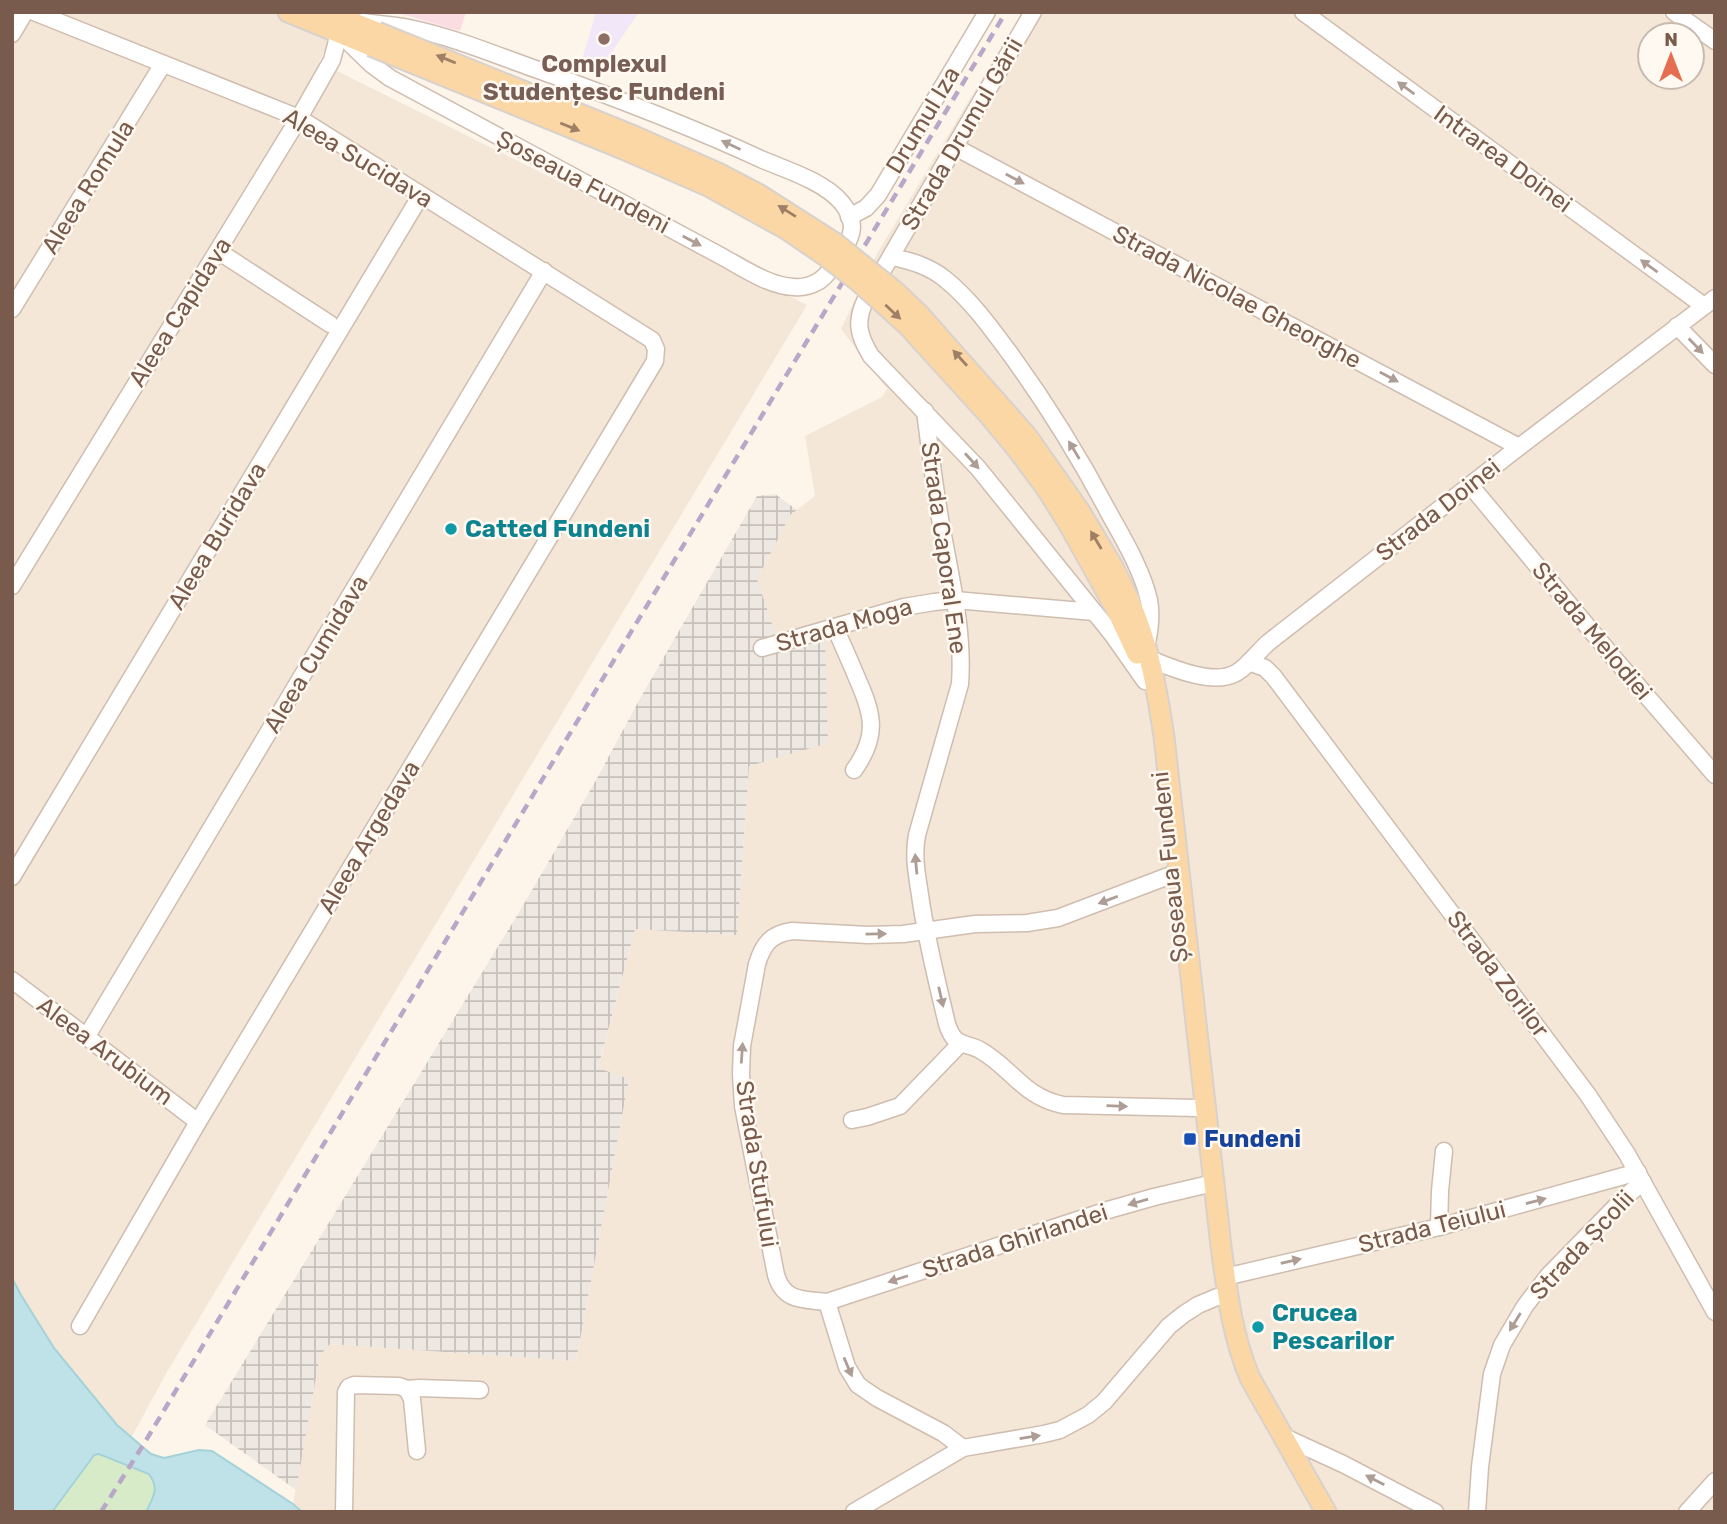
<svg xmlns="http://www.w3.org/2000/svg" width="1727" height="1524" font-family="Rubik,sans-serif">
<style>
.residential{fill:#f4e7d8;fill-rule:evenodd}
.industrial{fill:url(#industrial-grid)}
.education{fill:#f2e6f9}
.medical{fill:#fadde2}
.grass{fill:#d7ebc8}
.water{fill:#bee2e7;stroke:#a4d2d9;stroke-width:2}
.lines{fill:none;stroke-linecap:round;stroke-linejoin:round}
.minor-casing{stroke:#cfbdaf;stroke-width:19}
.major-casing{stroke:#d9d1cd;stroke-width:23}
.minor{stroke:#fff;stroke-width:16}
.major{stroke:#fad7a4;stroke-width:19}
.rail{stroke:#b8a7c8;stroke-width:4.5;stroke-dasharray:10 7;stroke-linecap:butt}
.major-bridge-casing{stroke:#d9d1cd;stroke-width:23;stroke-linecap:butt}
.major-bridge{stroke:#fad7a4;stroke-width:19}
.oneway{fill:#9f8066}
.oneway2{fill:#ae9d94}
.education-dot{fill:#8d6e63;stroke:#fff9f1;stroke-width:2.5}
.culture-dot{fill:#0f9aa8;stroke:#fff9f1;stroke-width:2.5}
.transit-dot{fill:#1a4fb4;stroke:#fff9f1;stroke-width:2.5}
.labels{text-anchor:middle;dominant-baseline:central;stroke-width:5;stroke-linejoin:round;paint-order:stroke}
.education-label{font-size:24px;font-weight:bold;fill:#785e54;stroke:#fff9f1}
.street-label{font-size:24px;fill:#785b4c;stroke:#fff9f1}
.culture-label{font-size:24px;font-weight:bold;fill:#0d838f;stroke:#fff9f1;text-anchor:start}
.transit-label{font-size:24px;font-weight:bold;fill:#164399;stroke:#fff9f1;text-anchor:start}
</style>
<defs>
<pattern id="industrial-grid" width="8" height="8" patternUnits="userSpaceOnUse" patternTransform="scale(1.75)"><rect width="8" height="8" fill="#eee8e3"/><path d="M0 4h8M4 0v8" fill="none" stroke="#c6bfba"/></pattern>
</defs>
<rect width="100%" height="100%" fill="#fdf5ea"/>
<g class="residential">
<polygon points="12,12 344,12 319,62 807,305 167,1372 131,1438 117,1425 54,1348 21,1295 12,1278"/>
<path d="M1022,12H1715V1512H302L293,1504L320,1355L330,1344L576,1361L629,1079L598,1069L635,929L737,935L749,766L824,639L781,651L757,579L791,514L815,496L805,436L882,397L887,389L841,329L878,252ZM1650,35H1692V77H1650Z"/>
</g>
<polygon class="industrial" points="775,494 797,510 791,514 757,579 781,651 825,639 828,743 749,766 737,935 635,929 598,1068 629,1079 576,1361 330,1344 320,1355 296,1490 205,1425 518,914 595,782 642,695 757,496"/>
<polygon class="education" points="596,12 639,12 598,72 580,67"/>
<polygon class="medical" points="395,12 466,12 460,31"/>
<path class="grass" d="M99,1454L149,1474C160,1489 153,1497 146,1512H52L92,1458L94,1455Z"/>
<path class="water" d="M12,1278L21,1295L54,1348L117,1425L151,1454L164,1458L199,1450L212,1451L293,1504L302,1512H146C153,1497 160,1489 149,1474L99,1454L94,1455L92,1458L52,1512H12Z"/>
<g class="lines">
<g class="minor-casing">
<g id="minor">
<polyline points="34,12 299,118 652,340 656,349 655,361 198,1122 80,1326"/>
<path d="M1033,12L866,299C855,321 858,335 871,356L978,468L1112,634L1145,681"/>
<polyline points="1303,12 1704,306"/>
<polyline points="1674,12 1715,41"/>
<polyline points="12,34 25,12"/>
<polyline points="955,147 1519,447"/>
<polyline points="849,217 866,208 878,195 987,12"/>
<polyline points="218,251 330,324"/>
<path d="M892,257C911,261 929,266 945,279C971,300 991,328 1011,355C1048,406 1080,458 1109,513C1124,540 1142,570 1149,600C1152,617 1150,631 1146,647"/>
<polyline points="12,309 163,64"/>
<polyline points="1677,326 1715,365"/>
<path d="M925,411C930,449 934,486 941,524C950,576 964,630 960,684L917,835C913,856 917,875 920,895C926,939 937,981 947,1024C949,1029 950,1034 955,1039C962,1046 972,1045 980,1050C1012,1068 1023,1097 1063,1105L1197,1108"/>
<polyline points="1470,485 1613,657 1715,775"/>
<path d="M12,586L299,118L332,60L339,33L371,64L390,78L721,256C743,268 769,286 794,287C802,288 812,285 819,281C831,273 852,241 852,227C852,219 847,209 842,203C825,182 787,170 763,160C690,126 616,98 541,71C498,56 454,37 409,28C394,25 378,24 362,22"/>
<path d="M835,627C842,644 850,661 857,678C873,714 879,735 854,770"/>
<polyline points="762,648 904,607 934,602 955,600 1094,612"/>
<path d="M1150,659C1172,668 1213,686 1236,673C1249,666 1258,651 1269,642L1519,447L1715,298"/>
<polyline points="1249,662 1265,668 1274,677 1588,1095 1627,1154 1715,1312"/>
<path d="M1171,875L1058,918L1027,923L975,924L903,934L868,935L792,931C771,934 763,944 757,964L742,1046L741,1074L743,1106L776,1275C784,1302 803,1299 827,1302L1108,1210L1154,1197L1205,1185"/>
<polyline points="12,877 421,195"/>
<polyline points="12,980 198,1122"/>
<polyline points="87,1036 544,271"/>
<polyline points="852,1120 867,1117 900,1106 961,1043"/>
<polyline points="1439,1227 1440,1191 1444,1151"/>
<polyline points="1225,1277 1439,1227 1638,1172"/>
<polyline points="827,1302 847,1367 858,1385 877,1398 943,1433 963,1448"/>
<polyline points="407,1389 419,1388 480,1390"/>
<polyline points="1282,1436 1343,1464 1435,1512"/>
<polyline points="344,1512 346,1392 349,1387 354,1385 399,1386 407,1389 412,1399 417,1451"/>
<polyline points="854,1512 963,1448 1044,1434 1060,1430 1088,1415 1104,1402 1169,1326 1184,1314 1198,1305 1217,1297"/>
<polyline points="1477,1512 1480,1467 1492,1374 1502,1345 1525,1306 1548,1276 1626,1196 1643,1182"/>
<polyline points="1687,1512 1715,1481"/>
</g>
</g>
<g class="major-casing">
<g id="major">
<polyline points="288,12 371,46"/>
<polyline points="327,12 377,32"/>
<path d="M1129,600C1149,644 1157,690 1164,737L1221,1246C1227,1291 1232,1336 1250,1378L1326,1512"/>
<polyline points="1115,607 1137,654"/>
</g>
</g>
<use href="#minor" class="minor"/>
<use href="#major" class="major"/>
<polyline class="rail" points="101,1512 145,1442 608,670 1006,12"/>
<g class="major-bridge-casing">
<g id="major-bridge">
<polyline points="377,32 634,136 718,173 760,195 835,243 897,293 919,314 1027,436 1079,510 1113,567 1129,600"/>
<polyline points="371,46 623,149 708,186 786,229 824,255 859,282 908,326 987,413 1017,449 1046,488 1068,523 1115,607"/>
</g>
</g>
<use href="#major-bridge" class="major-bridge"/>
</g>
<defs><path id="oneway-solid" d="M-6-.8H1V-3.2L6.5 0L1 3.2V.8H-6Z" transform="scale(1.75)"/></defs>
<g class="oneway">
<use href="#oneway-solid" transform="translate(446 59) rotate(-158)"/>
<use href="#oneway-solid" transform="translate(570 127) rotate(22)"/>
<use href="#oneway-solid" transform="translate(787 211) rotate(-148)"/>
<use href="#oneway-solid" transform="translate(893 312) rotate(43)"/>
<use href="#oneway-solid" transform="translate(960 358) rotate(-132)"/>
<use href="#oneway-solid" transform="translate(1096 540) rotate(-121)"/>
</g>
<g class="oneway2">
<use href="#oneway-solid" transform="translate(1406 88) rotate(-144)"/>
<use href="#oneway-solid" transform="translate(731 145) rotate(-155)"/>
<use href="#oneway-solid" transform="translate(1015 179) rotate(28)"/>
<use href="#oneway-solid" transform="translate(692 241) rotate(28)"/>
<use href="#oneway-solid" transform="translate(1649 266) rotate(-144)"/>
<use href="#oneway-solid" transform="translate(1696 346) rotate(46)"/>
<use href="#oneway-solid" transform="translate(1389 377) rotate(28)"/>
<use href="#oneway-solid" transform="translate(1074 450) rotate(-121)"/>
<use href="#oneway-solid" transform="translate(972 461) rotate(48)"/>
<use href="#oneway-solid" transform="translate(916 864) rotate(-95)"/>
<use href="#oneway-solid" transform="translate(1108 900) rotate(159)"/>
<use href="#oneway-solid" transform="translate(876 934) rotate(-1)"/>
<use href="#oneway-solid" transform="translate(941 997) rotate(77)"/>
<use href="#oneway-solid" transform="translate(742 1053) rotate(-86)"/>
<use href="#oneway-solid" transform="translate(1117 1106) rotate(2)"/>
<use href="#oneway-solid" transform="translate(1536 1201) rotate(-15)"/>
<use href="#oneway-solid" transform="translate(1138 1202) rotate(164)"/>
<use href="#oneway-solid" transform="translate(1291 1261) rotate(-13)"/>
<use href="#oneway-solid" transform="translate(898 1279) rotate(162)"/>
<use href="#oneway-solid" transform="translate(1515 1322) rotate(122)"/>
<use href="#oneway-solid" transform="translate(848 1367) rotate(67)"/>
<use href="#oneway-solid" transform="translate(1030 1437) rotate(-9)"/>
<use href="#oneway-solid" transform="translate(1375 1480) rotate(-153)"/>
</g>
<circle class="education-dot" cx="604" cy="39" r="7"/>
<g class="culture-dot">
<circle cx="451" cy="529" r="7"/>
<circle cx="1258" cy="1327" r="7"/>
</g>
<rect class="transit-dot" x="1183" y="1132" width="14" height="14" rx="3.5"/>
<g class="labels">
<g class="education-label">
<text x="604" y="64">Complexul<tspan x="604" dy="28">Studențesc Fundeni</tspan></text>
</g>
<g class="street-label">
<text transform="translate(923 120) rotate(-59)">Drumul Iza</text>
<text transform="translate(962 134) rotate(-60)">Strada Drumul Gării</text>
<text transform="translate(358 158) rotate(31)">Aleea Sucidava</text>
<text transform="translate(1503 159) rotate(36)">Intrarea Doinei</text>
<text transform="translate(583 182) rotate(28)">Șoseaua Fundeni</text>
<text transform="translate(88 187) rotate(-58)">Aleea Romula</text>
<text transform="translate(1237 297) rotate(28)">Strada Nicolae Gheorghe</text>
<text transform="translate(180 312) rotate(-58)">Aleea Capidava</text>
<text transform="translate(1438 510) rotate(-38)">Strada Doinei</text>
<text transform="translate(217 536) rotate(-59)">Aleea Buridava</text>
<text transform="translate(944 548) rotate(82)">Strada Caporal Ene</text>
<text transform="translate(844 625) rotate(-16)">Strada Moga</text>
<text transform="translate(1592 631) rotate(50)">Strada Melodiei</text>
<text transform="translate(316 654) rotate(-59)">Aleea Cumidava</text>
<text transform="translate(369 837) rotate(-59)">Aleea Argedava</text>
<text transform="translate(1170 867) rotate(-96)">Șoseaua Fundeni</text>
<text transform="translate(1498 974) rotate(53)">Strada Zorilor</text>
<text transform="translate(105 1051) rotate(37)">Aleea Arubium</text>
<text transform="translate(757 1164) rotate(81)">Strada Stufului</text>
<text transform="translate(1432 1227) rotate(-14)">Strada Teiului</text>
<text transform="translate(1015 1241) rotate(-18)">Strada Ghirlandei</text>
<text transform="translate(1582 1245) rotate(-47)">Strada Școlii</text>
</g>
<g class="culture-label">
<text x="465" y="529">Catted Fundeni</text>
<text x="1272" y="1313">Crucea<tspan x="1272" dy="28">Pescarilor</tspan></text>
</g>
<g class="transit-label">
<text x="1204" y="1139">Fundeni</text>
</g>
</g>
<rect width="1727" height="1524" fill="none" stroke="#785b4c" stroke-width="28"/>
<g transform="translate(1671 56)"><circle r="33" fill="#fff9f1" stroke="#c9baaf" stroke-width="2"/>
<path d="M0-5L12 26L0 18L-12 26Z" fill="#e56d50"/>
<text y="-10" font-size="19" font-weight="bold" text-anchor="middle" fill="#785b4c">N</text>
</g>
</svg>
